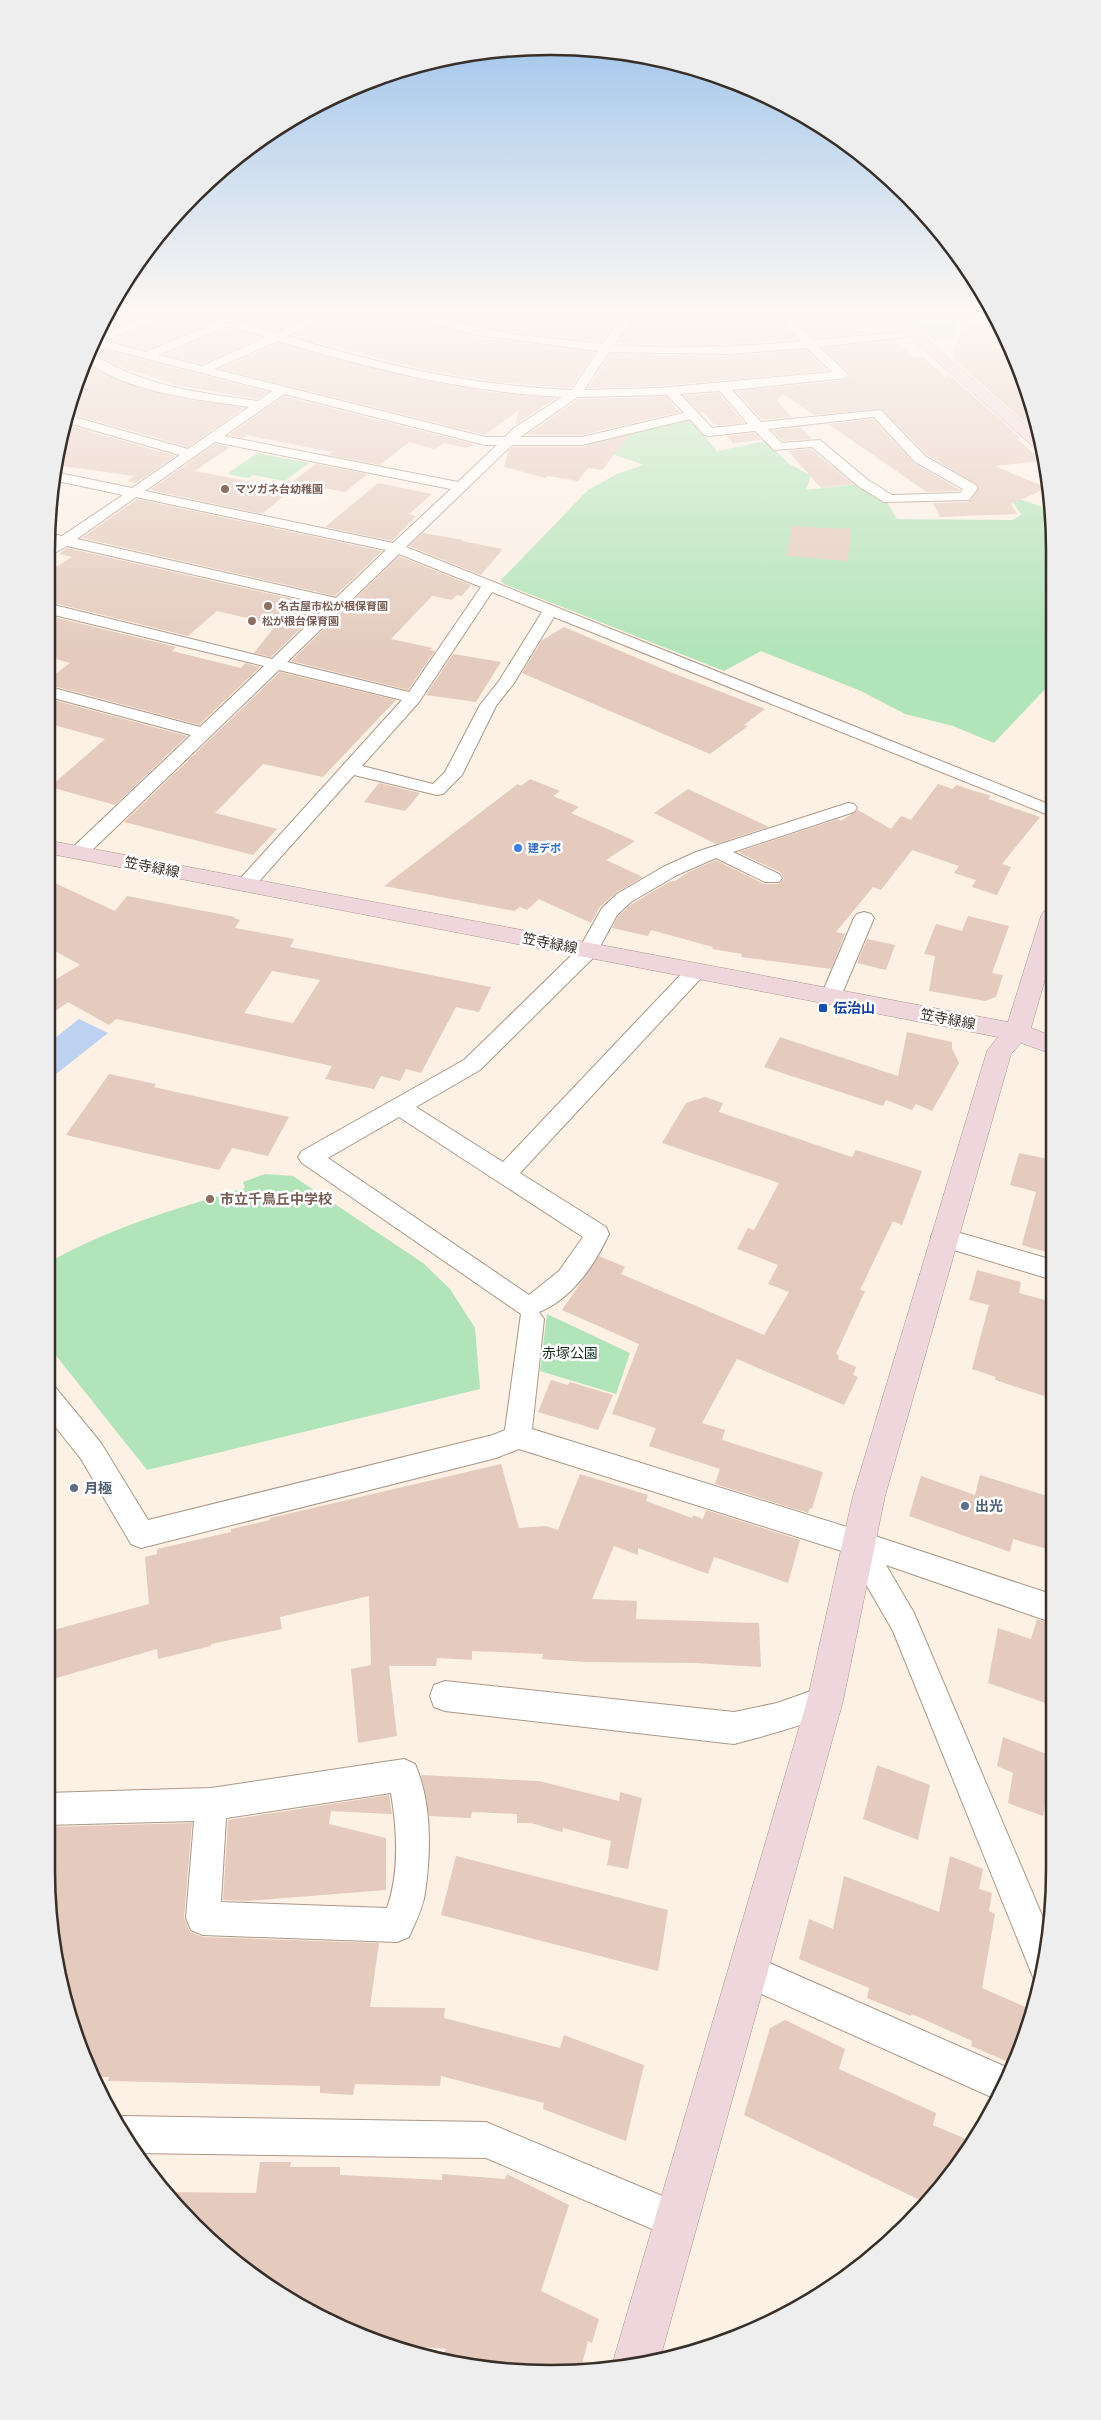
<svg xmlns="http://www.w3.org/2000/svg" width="1101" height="2420" font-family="'Roboto Condensed','Noto Sans JP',sans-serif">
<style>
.green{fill:#b2e4b9}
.water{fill:#bdd2f0}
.building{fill:#e4cbbe;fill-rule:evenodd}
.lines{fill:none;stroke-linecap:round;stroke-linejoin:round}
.street-casing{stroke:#ac9787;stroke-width:2}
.secondary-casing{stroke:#ac9787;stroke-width:1}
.street{fill:#fff;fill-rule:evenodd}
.secondary{fill:#efd5dc;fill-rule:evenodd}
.education-dot{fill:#8d6e63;stroke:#fff;stroke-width:2}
.shop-dot{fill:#3f7fe0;stroke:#fff;stroke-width:2}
.transit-dot{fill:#1a4fb4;stroke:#fff;stroke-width:2}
.service-dot{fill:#5c6f8a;stroke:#fff;stroke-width:2}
.labels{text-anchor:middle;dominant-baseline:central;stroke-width:5;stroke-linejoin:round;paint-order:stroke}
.far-education-label{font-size:11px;font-weight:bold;fill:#785e54;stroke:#fff;text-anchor:start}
.far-shop-label{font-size:11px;font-weight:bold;fill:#366cbe;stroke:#fff;text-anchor:start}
.street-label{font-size:14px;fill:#382f29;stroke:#fff}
.transit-label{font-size:14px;font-weight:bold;fill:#164399;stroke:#fff;text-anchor:start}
.education-label{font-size:14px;font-weight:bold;fill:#785e54;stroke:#fff;text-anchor:start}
.park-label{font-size:14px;fill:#123319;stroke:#fff}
.service-label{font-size:14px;font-weight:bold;fill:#4e5e75;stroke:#fff;text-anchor:start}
.rim{fill:none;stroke:#382f29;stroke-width:2.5}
</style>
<rect width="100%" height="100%" fill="#fdf0e5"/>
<g class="green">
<polygon points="902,312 959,316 954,338 934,341"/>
<path d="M691,420L717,451L766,441L788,463L811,476L806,490L858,484L887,502L897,519L1012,520L1021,515L1011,499C1026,498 1035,507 1050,508L1051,683L994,743L953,726L905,714L861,691L761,651L724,671L504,584L501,580L588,490L617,474L644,465L582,444Z"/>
<polygon points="257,453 309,463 285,481 253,475 248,478 227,474"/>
<path d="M265,1174L293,1176L423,1263L450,1289L475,1328L480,1389L147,1470L46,1343V1264C108,1228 178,1208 245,1188L243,1182Z"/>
<polygon points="547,1314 630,1353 616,1394 540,1371"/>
</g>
<polygon class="water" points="79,1019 108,1033 46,1082 46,1045"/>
<g class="building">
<polygon points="128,312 153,312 97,335 103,322"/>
<polygon points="175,312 188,312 212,322 146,350 111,341"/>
<polygon points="215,312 317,312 276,331"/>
<polygon points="339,312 387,312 477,337 595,352 571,388 568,388 496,382 426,370 292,336"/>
<polygon points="418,312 600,312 620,314 602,342 518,333"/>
<polygon points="846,314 866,333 814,338 790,315"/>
<polygon points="635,315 773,316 797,340 707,345 617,343"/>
<polygon points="969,324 999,327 1016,357 1036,432 952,358 963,325 968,326"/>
<polygon points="228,328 261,337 202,364 164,355"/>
<polygon points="894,340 913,357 922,356 946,378 947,373 1020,437 1016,438 1042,461 995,466 1047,488 1011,504 1017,514 940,517 933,503 969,502 980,487 926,454 882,409 814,415 783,394 777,401 792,417 762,420 736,391 846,380 850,376 848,371 823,348"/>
<polygon points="278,343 418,379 489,392 556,398 515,425 519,410 485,435 220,369"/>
<polygon points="106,350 268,392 258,399 175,385 116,365 99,356"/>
<polygon points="806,350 828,371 659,386 588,388 610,354 728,356"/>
<polygon points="84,360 99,371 139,388 185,399 244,408 188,447 68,413"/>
<polygon points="719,393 744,423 718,425 712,423 704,412 700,413 684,396"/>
<polygon points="284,396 473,444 468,448 443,443 435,449 409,442 380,465 328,455 332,452 247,435 243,438 229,435"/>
<polygon points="666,397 680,412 582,435 526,435 579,399"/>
<polygon points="873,419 914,463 960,490 959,491 927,492 828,424"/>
<polygon points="65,424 176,456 136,483 127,481 134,476 55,465"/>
<polygon points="801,427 812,439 783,441 772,430"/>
<polygon points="754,433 761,440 733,443 727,436"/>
<polygon points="630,435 602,470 588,468 578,481 548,476 546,478 504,467 508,451 513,447 582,447"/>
<polygon points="215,444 230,447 195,471 291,490 262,514 150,490"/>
<polygon points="811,449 853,484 821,488 788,451"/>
<polygon points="316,464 368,474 345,492 292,482"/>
<polygon points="378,483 432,494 409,514 416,516 392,541 325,527"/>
<polygon points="137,499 382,551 335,596 82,538"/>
<polygon points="792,526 851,529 848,561 786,556"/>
<polygon points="423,533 464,540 462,541 503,549 481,575 409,546"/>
<polygon points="67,548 324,606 271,657 254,653 276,625 217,611 188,636 46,601 46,573 72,557 59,554"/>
<polygon points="399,556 471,585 462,596 457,595 452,600 432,596 391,639 433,648 430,650 435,651 408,690 291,661"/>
<polygon points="46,615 176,647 172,651 241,668 245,663 260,667 199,725 46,684 46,681 70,663 46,656"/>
<polygon points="564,627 670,672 765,709 744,725 748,726 710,754 522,673 542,640"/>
<polygon points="453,654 501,662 476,702 426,695"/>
<polygon points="280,672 396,700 323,777 263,764 215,813 277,829 253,855 124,822"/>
<polygon points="46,698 187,736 115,805 50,787 105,739 46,723"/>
<polygon points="530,779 560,791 553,796 579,807 571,813 635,841 606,860 643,877 616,893 600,907 591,923 539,899 527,910 520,907 514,911 384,886 518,784 521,786"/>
<polygon points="379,783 420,793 405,811 364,802"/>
<polygon points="938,784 953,789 956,785 991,796 988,799 1040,817 1002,864 1011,867 997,895 972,887 976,880 954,873 959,866 912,850 881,890 873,887 836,932 845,934 831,969 741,957 742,954 712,949 713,947 651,930 648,936 612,928 618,916 632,904 671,881 675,881 687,873 716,860 764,884 779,884 784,878 780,872 738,852 838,819 841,821 858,810 891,829 901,816 911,820"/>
<polygon points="688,789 769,827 716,844 654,813"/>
<path d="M46,879L115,911L127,896L235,917L234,918L240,920L235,928L294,939L290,947L491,987L479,1012L456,1007L421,1073L406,1069L400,1081L381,1076L374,1089L325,1079L332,1066L116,1019L109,1025L68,1002L46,1018V985L80,965L46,946ZM272,971L320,980L293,1023L244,1013Z"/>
<polygon points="968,916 1009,926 992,973 1003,975 996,997 985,1001 929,991 935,956 924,954 936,924 962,931"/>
<polygon points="867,939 895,945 886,970 857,963"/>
<polygon points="907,1032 952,1042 952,1048 959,1063 932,1111 916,1104 912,1110 886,1100 883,1106 764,1067 780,1037 898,1076"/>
<polygon points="109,1074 156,1084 154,1087 289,1117 268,1156 232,1148 219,1170 66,1135"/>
<polygon points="705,1097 723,1103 719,1112 852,1157 856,1150 922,1171 902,1225 893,1221 860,1290 865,1291 836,1354 839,1356 838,1359 856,1367 853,1375 858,1377 844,1405 737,1359 702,1423 725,1430 722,1440 823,1472 812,1509 810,1508 808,1513 715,1484 720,1469 649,1446 656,1428 612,1414 639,1344 562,1310 599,1256 625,1267 621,1274 764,1335 789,1292 768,1284 778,1265 737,1249 748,1228 754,1230 779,1183 662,1143 686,1103"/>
<polygon points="1019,1153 1053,1160 1053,1254 1022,1245 1036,1192 1010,1185"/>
<polygon points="977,1270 1021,1282 1019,1293 1053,1302 1053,1353 1044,1396 995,1380 996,1377 972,1369 989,1305 969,1300"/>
<polygon points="551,1380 568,1385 570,1382 613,1395 598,1430 538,1412"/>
<polygon points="501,1464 519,1528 546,1526 558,1530 580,1474 648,1495 646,1501 692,1518 693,1515 703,1519 706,1510 800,1540 788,1583 714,1557 708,1574 638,1548 638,1555 614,1546 592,1599 637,1601 636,1619 759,1623 761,1667 694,1663 586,1662 542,1659 543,1654 472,1651 472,1660 437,1658 436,1666 389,1666 397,1736 358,1743 351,1669 371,1665 369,1596 280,1617 282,1629 211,1644 211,1646 158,1659 157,1649 46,1681 46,1632 149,1604 145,1557 157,1554 157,1549 231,1532 231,1529 270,1520 270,1518"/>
<polygon points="980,1475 1054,1498 1054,1551 1013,1539 1010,1552 909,1516 921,1476 975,1495"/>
<polygon points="1037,1619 1054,1625 1054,1706 988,1683 998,1628 1031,1639"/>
<polygon points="1003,1737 1054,1757 1055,1802 1046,1799 1043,1816 1008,1803 1013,1773 997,1766"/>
<polygon points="877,1765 930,1785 918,1840 863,1819"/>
<polygon points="421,1775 539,1781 619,1801 620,1792 642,1798 628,1869 607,1865 611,1841 563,1828 562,1832 531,1823 517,1823 517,1814 472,1812 471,1818 429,1816"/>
<polygon points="389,1795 392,1814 331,1811 329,1824 386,1838 386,1890 248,1901 223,1900 228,1820"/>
<polygon points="192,1823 184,1918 190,1932 203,1937 379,1943 370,2007 445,2008 444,2018 560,2048 564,2035 644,2065 626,2141 543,2109 544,2103 441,2076 440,2086 355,2084 353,2095 320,2093 320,2086 108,2081 109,2077 94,2077 73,2032 56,1968 46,1870 46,1827"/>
<polygon points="456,1856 668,1910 658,1971 441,1915"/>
<polygon points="950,1856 983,1869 979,1889 992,1893 989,1911 995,1914 982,1988 1032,2010 1015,2065 971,2046 972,2041 912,2014 911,2016 867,1998 869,1988 799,1959 809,1919 833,1929 844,1876 939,1912"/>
<polygon points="785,2020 845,2049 839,2069 936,2113 933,2125 973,2142 928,2204 744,2115 770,2028"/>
<polygon points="260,2162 291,2162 290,2167 340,2167 340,2175 442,2180 442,2174 505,2179 507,2174 569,2205 541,2291 599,2319 592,2343 588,2341 580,2372 550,2374 452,2364 442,2361 446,2349 379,2343 299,2306 243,2269 171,2202 164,2192 256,2193"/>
</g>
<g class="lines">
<g class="street-casing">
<g id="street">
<path d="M158,312H173L105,341L146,352L217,322L190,312H208L276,333L322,312H337L287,336C382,365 468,385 568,390H572L598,351L477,335L389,312H408L518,335L603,344L624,312H635L614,345C676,348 739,348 801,341L772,312H784L813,340L916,331V335L912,336L819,347L846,372L848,375L846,378L732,390L761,422L881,410L925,456L976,485L978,488L969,500L884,502L858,486L812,447L774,450L755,431L709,436L704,435L690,419L582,445H512L406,547L1051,805V816L554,617L514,683L496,706L462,775L443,794L437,795L354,775L253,888H239L236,884L239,880L402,700L279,670L85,857H71L69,853L71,849L191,735L46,696V686L200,727L264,666L46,613V603L272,659L328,605L67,546L46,558L47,547L53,542L47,541L48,533L62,536L123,495L53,480L54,472L132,488L180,455L65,422L67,415L188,449L249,407C202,400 119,392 85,358L96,337ZM228,326L266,337L202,366L158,355ZM278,341C371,369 464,392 562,397L514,428L505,437H485L214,369ZM105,348L272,391L258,401C201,393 146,387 96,356ZM807,348L832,372L659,388L584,390L609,352L728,354ZM720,391L748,424L712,428L680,394ZM284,394L485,445H497L458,482L224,436ZM667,395L684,413L582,437H520L578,397ZM874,417L915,462L963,489L960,493L892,495L868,480L820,440L782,443L768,429ZM215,442L451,489L393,543L145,491ZM136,497L386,550L336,598L77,539ZM399,554L481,587L409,692L287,662ZM492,592L542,612L499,681L480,705L445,772L433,784L362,766L419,702Z"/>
<polygon points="654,312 745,312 740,315 659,315"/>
<path d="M848,803L854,804L857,808L854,812L733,852L779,874L782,878L779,882H765L716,858L677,875L631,902L617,915L595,956L480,1070L416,1107L503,1162L689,966L696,964L703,966L706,971L703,976L520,1173L606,1227L609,1234C595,1264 572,1299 539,1312L544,1319L532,1429L863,1532L1054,1595V1623L886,1565L914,1613L1049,1932L1045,1968L1041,1981L1033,1977L893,1631L848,1553L519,1449L496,1458L141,1548L131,1544L81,1459L46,1415V1384L55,1387L101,1443L148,1520L493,1435L505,1430L521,1314L302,1163L298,1157L302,1151L464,1060L580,947L602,908L617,894L663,867L696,852ZM399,1117L583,1237L559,1271L529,1295L328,1158Z"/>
<polygon points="864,912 871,914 874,918 841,996 838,1001 831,1003 824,1001 821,996 854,918 857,914"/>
<polygon points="943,1228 1053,1260 1053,1280 934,1244 931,1237 934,1230"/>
<path d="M445,1681L734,1712L777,1703L825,1686L836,1690L840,1701L836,1712C803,1725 769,1735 734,1744L445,1711L434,1707L430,1696L434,1685Z"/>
<path d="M404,1759L415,1764C432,1803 431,1852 425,1893C423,1908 415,1923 409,1937L397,1942L203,1935L191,1930L186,1918L194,1821L46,1825V1793L211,1788ZM391,1793C397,1829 400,1872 387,1908L221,1902L226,1818Z"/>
<polygon points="749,1954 1013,2070 998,2100 737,1983 732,1971 737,1959"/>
<polygon points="123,2116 486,2122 691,2208 697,2221 691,2234 678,2240 486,2158 136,2153 113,2120"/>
</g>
</g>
<g class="secondary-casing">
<g id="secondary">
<polygon points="882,312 896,312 1037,435 1041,449 1035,448"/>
<polygon points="46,840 1008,1022 1041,916 1044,911 1052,909 1052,955 1031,1028 1052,1036 1052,1054 1021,1043 1011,1054 885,1496 843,1701 660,2359 617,2369 614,2370 612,2365 807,1701 853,1496 987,1051 998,1037 46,853"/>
</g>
</g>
<use href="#street" class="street"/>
<use href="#secondary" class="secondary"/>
</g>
<linearGradient id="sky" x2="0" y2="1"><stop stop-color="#97c0eb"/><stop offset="0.48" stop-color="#fef8f3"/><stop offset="1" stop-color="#fef8f3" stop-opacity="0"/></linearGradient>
<rect width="1101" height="651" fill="url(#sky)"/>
<g class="education-dot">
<circle cx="225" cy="489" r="5"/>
<circle cx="268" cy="606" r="5"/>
<circle cx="252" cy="621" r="5"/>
<circle cx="210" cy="1199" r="5"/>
</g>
<circle class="shop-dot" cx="518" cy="848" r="5"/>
<rect class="transit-dot" x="818" y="1003" width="10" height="10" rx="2.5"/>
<g class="service-dot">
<circle cx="74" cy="1488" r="5"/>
<circle cx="965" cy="1506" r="5"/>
</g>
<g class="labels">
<g class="far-education-label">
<text x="235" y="489">マツガネ台幼稚園</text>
<text x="278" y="606">名古屋市松が根保育園</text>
<text x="262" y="621">松が根台保育園</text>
</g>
<g class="far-shop-label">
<text x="528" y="848">建デポ</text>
</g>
<g class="street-label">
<text transform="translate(152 867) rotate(11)">笠寺緑線</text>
<text transform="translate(550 943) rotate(11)">笠寺緑線</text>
<text transform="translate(948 1019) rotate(11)">笠寺緑線</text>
</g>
<g class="transit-label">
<text x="833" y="1008">伝治山</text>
</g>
<g class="education-label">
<text x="220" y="1199">市立千鳥丘中学校</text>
</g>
<g class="park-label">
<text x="570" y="1353">赤塚公園</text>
</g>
<g class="service-label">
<text x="84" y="1488">月極</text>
<text x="975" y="1506">出光</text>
</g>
</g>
<path d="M0 0H1101V2420H0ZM550 55H551A495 495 0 0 1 1046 550V1870A495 495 0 0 1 551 2365H550A495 495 0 0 1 55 1870V550A495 495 0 0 1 550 55Z" fill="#efeeee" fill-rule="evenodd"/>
<path class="rim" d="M550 55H551A495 495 0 0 1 1046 550V1870A495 495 0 0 1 551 2365H550A495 495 0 0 1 55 1870V550A495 495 0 0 1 550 55Z"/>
</svg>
